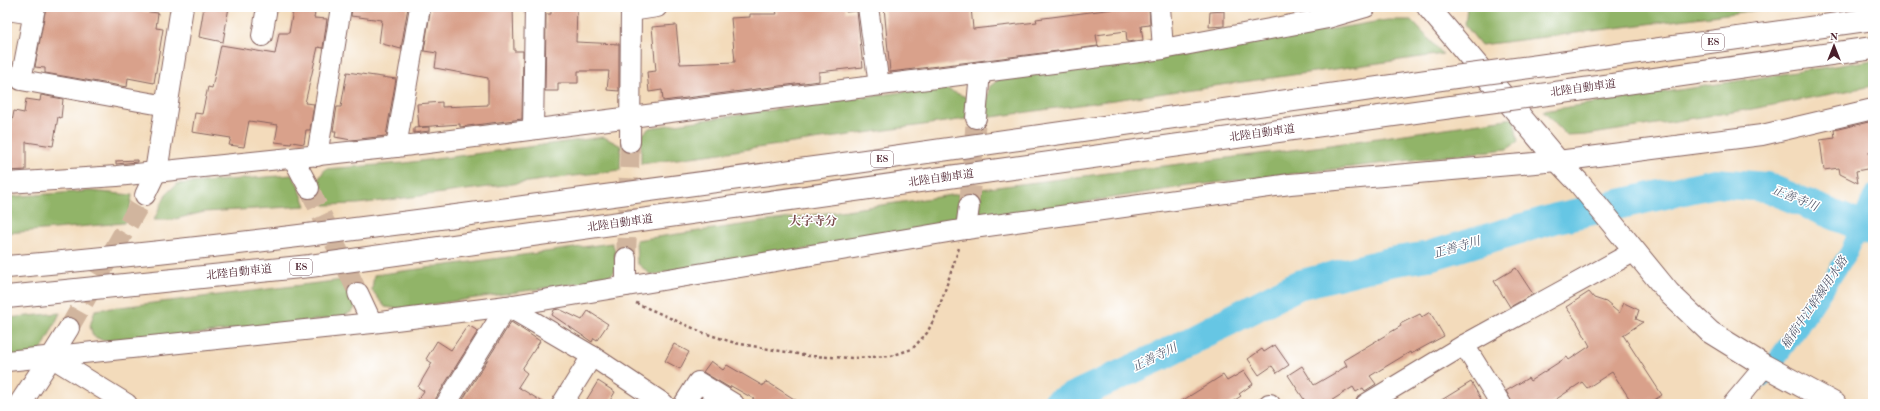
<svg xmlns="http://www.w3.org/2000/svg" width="1880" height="411" font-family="'Old Standard TT','Noto Serif JP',serif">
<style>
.forest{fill:#91b468;stroke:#6e6a4a}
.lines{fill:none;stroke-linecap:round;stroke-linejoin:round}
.canal{stroke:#66c6e4;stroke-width:18}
.river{stroke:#66c6e4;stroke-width:30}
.building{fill:#d9a18b}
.minor-tunnel{stroke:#d1b59e;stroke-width:20;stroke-dasharray:20 10;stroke-linecap:butt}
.minor-casing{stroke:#85615d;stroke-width:22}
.tertiary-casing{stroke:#85615d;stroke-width:24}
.motorway-casing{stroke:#85615d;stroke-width:24}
.path{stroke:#85615d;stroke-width:2.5;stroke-dasharray:3 3;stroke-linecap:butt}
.minor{stroke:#fff;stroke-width:20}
.tertiary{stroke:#fff;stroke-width:22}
.motorway{stroke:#fff;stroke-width:22}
.motorway-bridge-casing{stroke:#85615d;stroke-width:24;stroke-linecap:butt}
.motorway-bridge{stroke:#fff;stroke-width:22}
.labels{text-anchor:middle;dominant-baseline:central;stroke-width:3;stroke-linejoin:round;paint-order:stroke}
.shield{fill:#fff;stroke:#80626b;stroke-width:1}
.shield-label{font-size:10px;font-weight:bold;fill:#4a1f2b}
.street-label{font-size:11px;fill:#4a1f2b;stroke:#fff}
.water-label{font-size:12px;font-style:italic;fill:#54596c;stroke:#fff}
.neighbourhood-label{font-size:12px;font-weight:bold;fill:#7c4c4d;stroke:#fff}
</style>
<rect width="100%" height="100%" fill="#fff"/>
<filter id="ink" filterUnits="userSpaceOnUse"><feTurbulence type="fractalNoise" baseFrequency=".025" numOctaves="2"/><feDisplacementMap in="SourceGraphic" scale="8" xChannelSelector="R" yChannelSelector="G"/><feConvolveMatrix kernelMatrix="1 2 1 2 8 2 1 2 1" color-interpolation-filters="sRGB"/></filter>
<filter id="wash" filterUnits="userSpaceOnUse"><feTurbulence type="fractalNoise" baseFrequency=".012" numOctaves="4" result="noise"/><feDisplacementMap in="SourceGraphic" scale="16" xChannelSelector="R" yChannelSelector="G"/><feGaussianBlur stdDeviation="0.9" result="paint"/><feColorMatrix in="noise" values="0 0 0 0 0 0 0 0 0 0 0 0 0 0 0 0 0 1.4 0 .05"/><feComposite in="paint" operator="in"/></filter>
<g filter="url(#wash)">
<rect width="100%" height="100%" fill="#f3dbbb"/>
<g class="forest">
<polygon points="1467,7 1782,7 1481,45 1465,25"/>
<polygon points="1387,20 1411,20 1443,54 985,118 989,87 1002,77 1183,54"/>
<polygon points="1873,60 1873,86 1752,109 1586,135 1567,136 1543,111"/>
<polygon points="941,87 971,99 966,119 641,164 641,136 649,128 827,102"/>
<polygon points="1514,118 1518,142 1507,149 1188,186 1092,201 1009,218 993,218 980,213 981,189 1323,146"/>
<polygon points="604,137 621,146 620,170 358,204 325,205 318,180 325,169 405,163"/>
<polygon points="292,175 298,185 306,206 204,212 171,220 154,220 166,194 177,184"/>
<polygon points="90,191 132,195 130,209 124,223 7,233 7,197"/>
<polygon points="959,194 957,224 651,275 637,263 636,240"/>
<polygon points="612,243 615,250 615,271 607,279 400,309 385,307 372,290 374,275"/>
<polygon points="343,280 356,305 353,311 342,317 122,343 102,340 93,336 90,326 95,310"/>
<polygon points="60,313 38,357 7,360 7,318"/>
</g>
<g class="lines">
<polyline class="canal" points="1762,379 1799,328 1849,252 1873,194"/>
<polyline class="river" points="1057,404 1161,356 1298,285 1390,262 1429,256 1557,218 1715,183 1766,187 1873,231"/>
</g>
<g id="blocks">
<g class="building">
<polygon points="46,7 112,7 158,13 156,28 163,29 154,83 128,78 127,87 45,73 45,68 35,67"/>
<polygon points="204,7 229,7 223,42 199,37"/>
<polygon points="352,7 408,7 401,49 379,43 382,20 351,16"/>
<polygon points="431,7 513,7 514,51 523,51 522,119 460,127 460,124 419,127 417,104 442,102 442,107 488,105 488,78 435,68 437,53 424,51"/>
<polygon points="551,7 577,7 576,42 619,44 619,91 607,90 609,71 578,71 578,83 558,83 558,91 545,91 546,14 551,14"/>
<polygon points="790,7 845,7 846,12 857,11 863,67 819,72 819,81 663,101 662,90 649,92 647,72 656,71 652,27 676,25 680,64 735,62 731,18 750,17 750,14 777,14 776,10 790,9"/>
<polygon points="884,7 971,7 973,29 1037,22 1036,19 1129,7 1149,7 1150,25 1141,26 1143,40 1127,42 1126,31 1096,35 1098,46 890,72"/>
<polygon points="293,10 315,13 314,18 327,19 323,48 318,47 305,103 314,104 310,130 306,130 304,144 292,142 291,144 275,142 278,125 249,121 244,147 229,145 231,138 192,132 195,113 202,114 208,87 212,88 221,45 275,54 279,33 289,33"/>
<polygon points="1224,11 1224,26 1209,27 1210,12"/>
<polygon points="347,72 396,79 386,136 351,140 335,137 336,131 333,131 337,107 341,107"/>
<polygon points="41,95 63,99 61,118 58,117 53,146 26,142 26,170 7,171 7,148 14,111 24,113 26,99 40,101"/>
<polygon points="1873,121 1873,152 1869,152 1872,168 1856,171 1858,183 1840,174 1839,168 1824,170 1820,140 1835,138 1834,130"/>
<polygon points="429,127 429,131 414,133 414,128"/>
<polygon points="137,160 137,162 116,164 116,161"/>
<polygon points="1516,268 1533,294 1510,307 1494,281"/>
<polygon points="1589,292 1594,298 1606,302 1619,313 1624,303 1639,310 1636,319 1643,322 1623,335 1662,395 1648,404 1633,404 1612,372 1587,388 1582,382 1549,404 1513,404 1506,391 1528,378 1530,381 1567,357 1569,360 1590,346 1577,322 1566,307"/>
<polygon points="559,309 582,320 588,311 608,324 597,340 594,338 592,342 552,315 554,310"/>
<polygon points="1430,312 1444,336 1411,354 1410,352 1370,376 1376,384 1365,391 1363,388 1356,392 1353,387 1326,404 1307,404 1288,375 1302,366 1314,385 1347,366 1344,360 1401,326 1400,324 1420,314 1422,317"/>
<polygon points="511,322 540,341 522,369 527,373 518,387 546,404 460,404"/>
<polygon points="468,325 478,331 436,398 435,404 415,404 424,391 418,387 432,363 426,359 437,341 451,350"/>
<polygon points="674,344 689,352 680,369 665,361"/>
<polygon points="1275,345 1289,365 1277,373 1272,366 1259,375 1248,359 1262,349 1264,352"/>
<polygon points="711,361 723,370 727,365 763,386 765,382 769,383 802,404 751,404 754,399 731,386 730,388 703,372"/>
<polygon points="1244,371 1253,384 1239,394 1241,396 1229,404 1177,404 1223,375 1227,381"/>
<polygon points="598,381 615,392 608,404 584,404"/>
<polygon points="1471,382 1481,399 1474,404 1435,404"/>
</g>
</g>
</g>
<g filter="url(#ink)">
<use href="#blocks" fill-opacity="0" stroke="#85615d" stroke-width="1"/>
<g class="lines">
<g class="minor-tunnel">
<polyline points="309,188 358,293"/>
<polyline points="969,206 976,118"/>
<polyline points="626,258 630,142"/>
<polyline points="69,328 145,195"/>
</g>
<g class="minor-casing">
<g id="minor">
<polyline points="35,7 21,80 167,106"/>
<polyline points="868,7 879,85"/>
<polyline points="1160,7 1163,49"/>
<polyline points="7,10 33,14"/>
<polyline points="631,11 657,7"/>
<polyline points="262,36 267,7"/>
<polyline points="976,118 980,72"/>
<polyline points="533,129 535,7"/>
<polyline points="630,142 631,7"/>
<polyline points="396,147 420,7"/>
<polyline points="317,156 341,7"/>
<polyline points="293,158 309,188"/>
<polyline points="7,183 117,176 396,147 1163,49 1328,18 1366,7"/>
<polyline points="145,195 156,172"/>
<polyline points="966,229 969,206"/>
<polyline points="626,286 626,258"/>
<polyline points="358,293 372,323"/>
<polyline points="507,306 592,356 664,404"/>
<polyline points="1464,345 1501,404"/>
<polyline points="51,357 127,404"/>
<polyline points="51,357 69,328"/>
<polyline points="7,361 372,323 507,306 966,229 1290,184 1558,161 1762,135 1873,109"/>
<polyline points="446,404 507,306"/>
<polyline points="562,404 592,356"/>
<polyline points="684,404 698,382 734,404"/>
<polyline points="1269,404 1270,404"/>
<polyline points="1366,404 1464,345 1635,251"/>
<polyline points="1733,404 1765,366"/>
</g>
</g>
<g class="tertiary-casing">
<g id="tertiary">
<polyline points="1428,7 1558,161 1579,183 1669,293 1710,332 1765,366 1835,404"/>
<polyline points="156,172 182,7"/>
<polyline points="20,404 51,357"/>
</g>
</g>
<g class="motorway-casing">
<g id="motorway">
<polyline points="1553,64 1873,19"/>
<polyline points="1577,90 1873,48"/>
<path d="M7,267C200,250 391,225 583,199C874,161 1164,119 1455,77"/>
<polyline points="7,297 310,266 1473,104"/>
</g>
</g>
<polyline class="path" points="636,303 704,333 735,343 809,356 852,358 891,356 912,349 927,333 938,311 959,248"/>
<use href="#minor" class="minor"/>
<use href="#tertiary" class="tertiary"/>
<use href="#motorway" class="motorway"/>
<g class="motorway-bridge-casing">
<g id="motorway-bridge">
<polyline points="1455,77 1553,64"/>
<polyline points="1473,104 1577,90"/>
</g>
</g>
<use href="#motorway-bridge" class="motorway-bridge"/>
</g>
</g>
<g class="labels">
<g class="shield">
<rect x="1702" y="34" width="22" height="16" rx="3"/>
<rect x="871" y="151" width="22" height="16" rx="3"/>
<rect x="290" y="259" width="22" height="16" rx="3"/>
</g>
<g class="shield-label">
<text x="1713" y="42">E8</text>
<text x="882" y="159">E8</text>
<text x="301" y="267">E8</text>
</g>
<g class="street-label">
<text transform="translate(1583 89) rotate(-8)">北陸自動車道</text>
<text transform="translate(1262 134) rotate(-8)">北陸自動車道</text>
<text transform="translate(941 179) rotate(-8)">北陸自動車道</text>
<text transform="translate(620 224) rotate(-8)">北陸自動車道</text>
<text transform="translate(239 273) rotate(-6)">北陸自動車道</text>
</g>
<g class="water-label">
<text transform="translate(1795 199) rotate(22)">正善寺川</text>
<text transform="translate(1457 248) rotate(-16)">正善寺川</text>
<text transform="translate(1815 303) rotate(-56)">稲荷中江幹線用水路</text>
<text transform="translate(1155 358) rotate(-26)">正善寺川</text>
</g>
<g class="neighbourhood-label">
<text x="813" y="222">大字寺分</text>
</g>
</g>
<rect width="1880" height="411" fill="none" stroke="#fff" stroke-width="24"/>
<g transform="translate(1834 46)" stroke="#ffffff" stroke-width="3" paint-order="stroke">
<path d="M0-3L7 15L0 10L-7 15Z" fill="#4a1f2b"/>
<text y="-6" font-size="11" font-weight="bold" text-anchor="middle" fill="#4a1f2b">N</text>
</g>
</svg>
